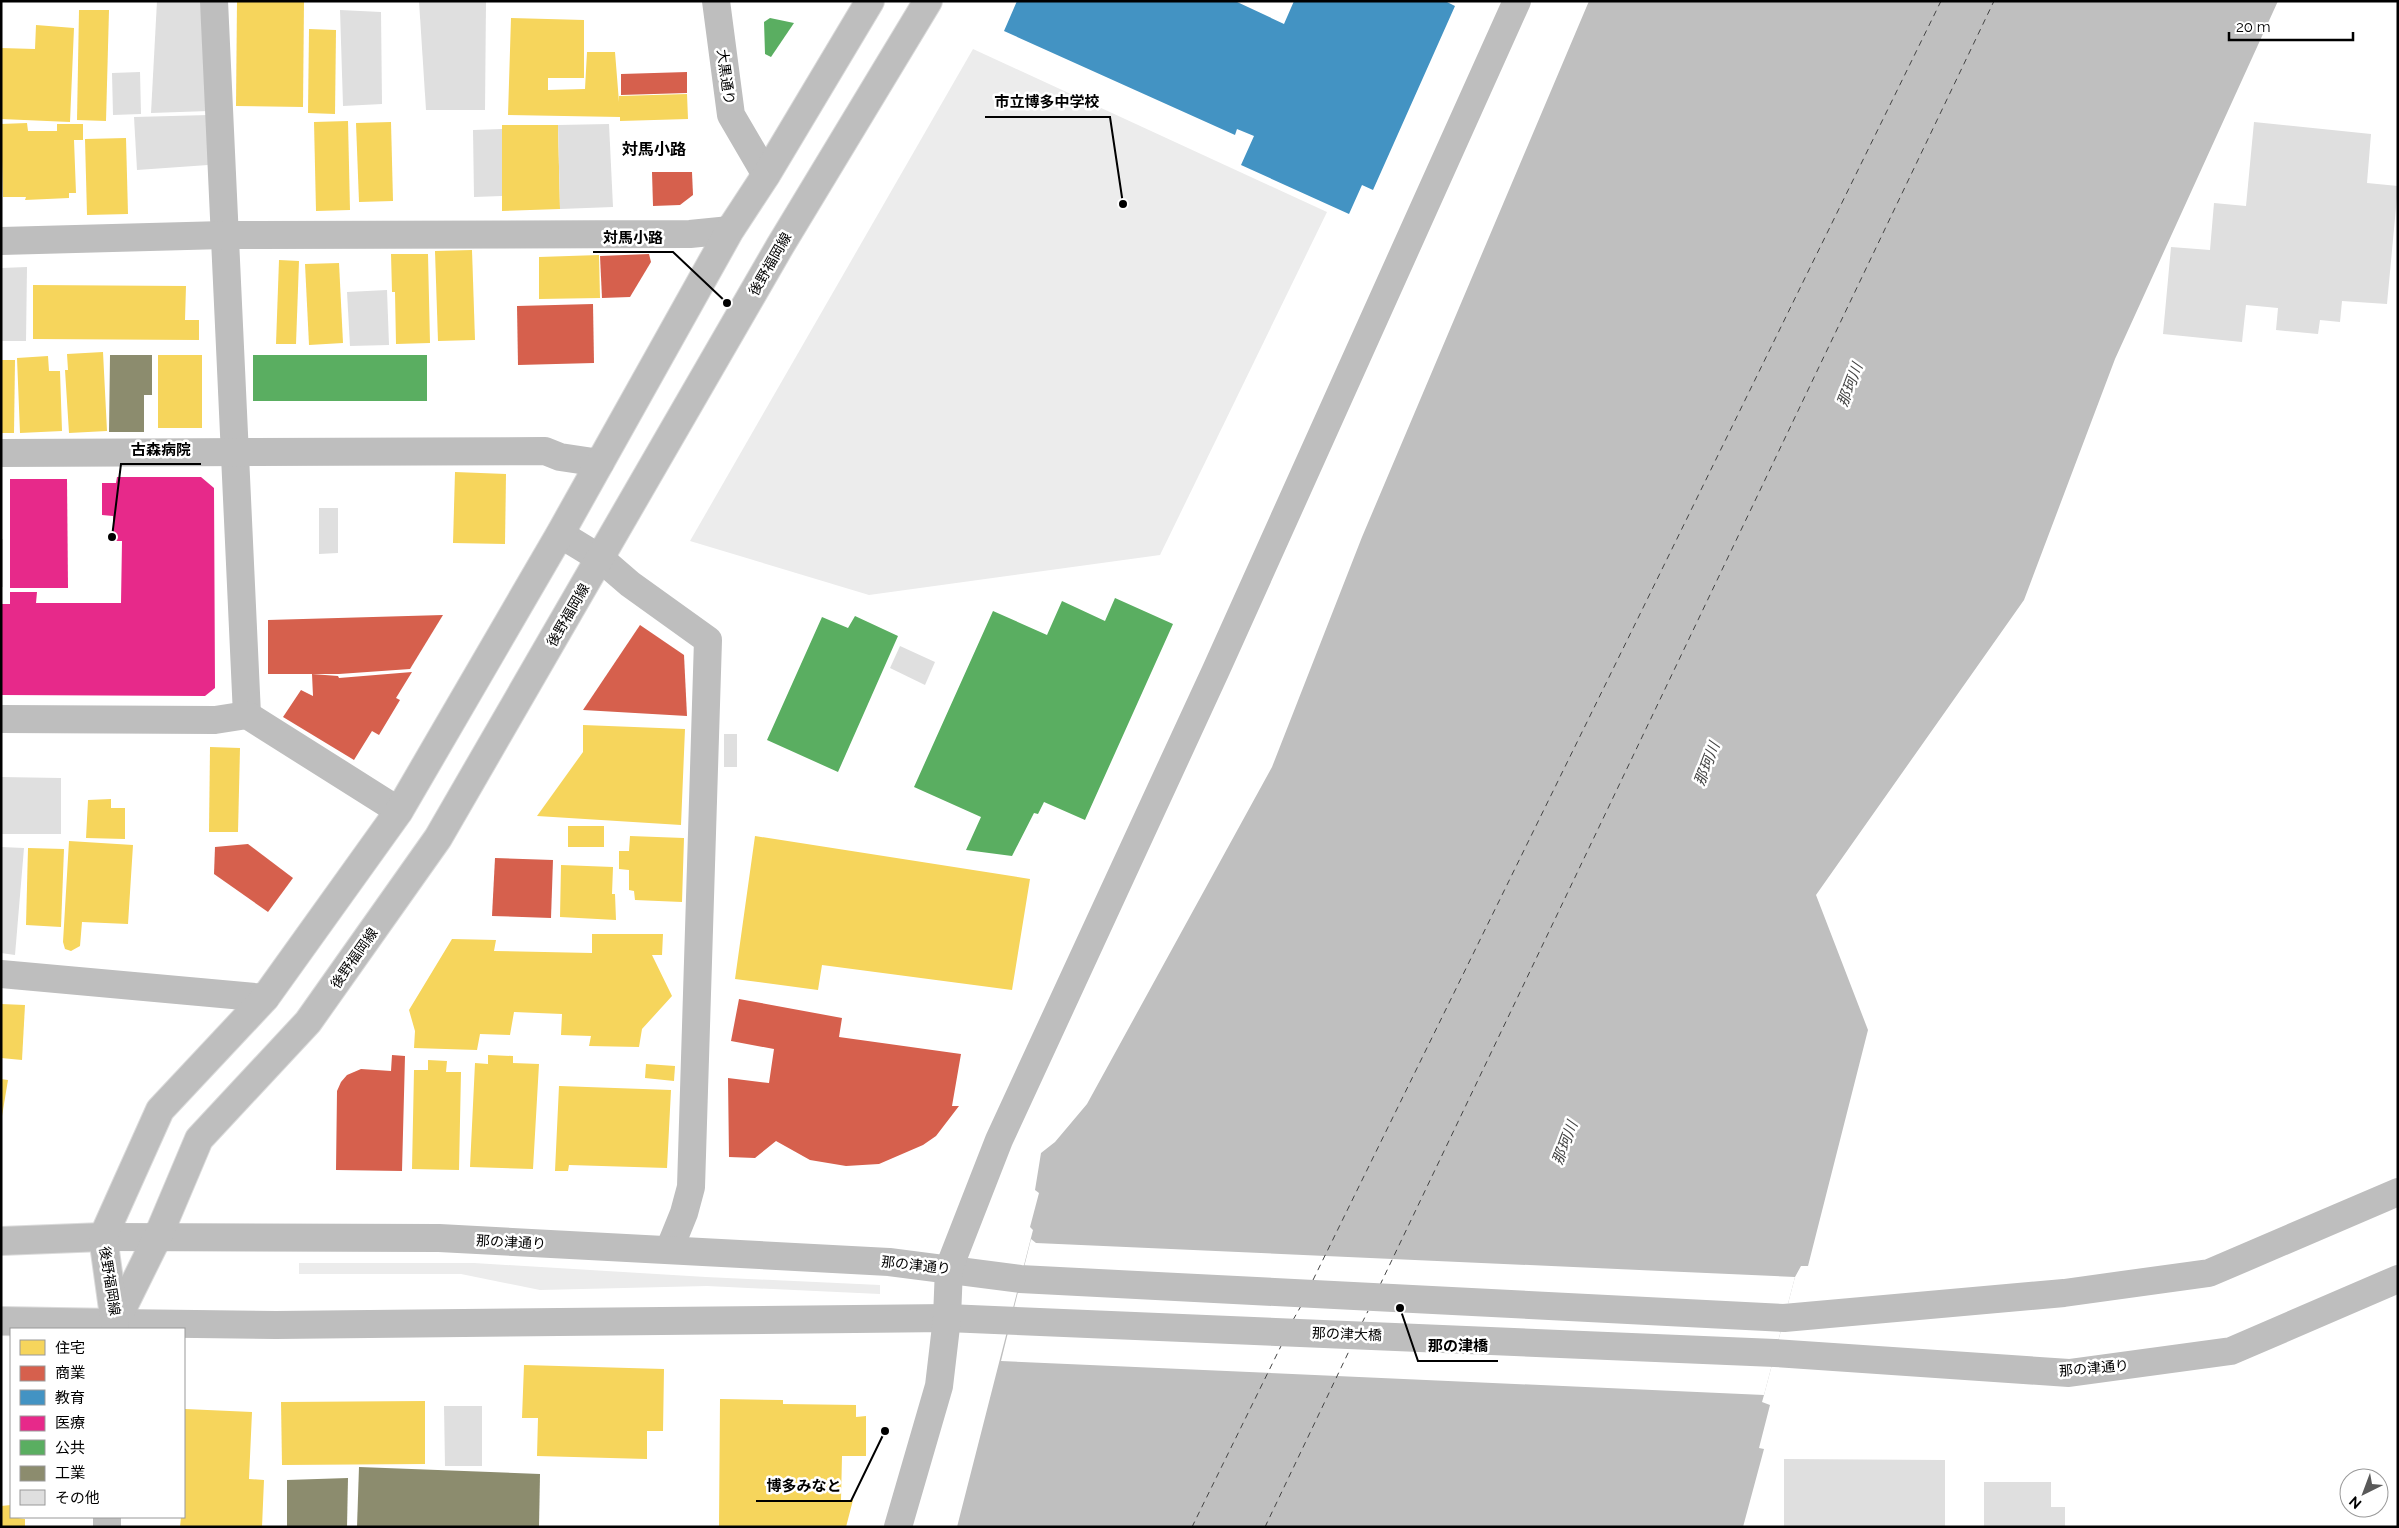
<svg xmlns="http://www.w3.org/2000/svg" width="2399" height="1528" font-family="Raleway,'Noto Sans JP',sans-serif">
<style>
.green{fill:#ececec}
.water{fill:#bfbfbf}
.pier{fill:#fff}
.homes{fill:#f6d55c}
.shops{fill:#d6604d}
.schools{fill:#4393c3}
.health{fill:#e7298a}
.public{fill:#5aae61}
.industry{fill:#8c8c6e}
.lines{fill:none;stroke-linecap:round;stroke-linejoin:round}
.ferry{stroke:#444;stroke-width:1;stroke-dasharray:6 5;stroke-linecap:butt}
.building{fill:#dfdfdf}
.major-casing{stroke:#dbdbdb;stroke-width:30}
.minor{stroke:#bebebe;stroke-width:28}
.major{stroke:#bebebe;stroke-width:28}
.labels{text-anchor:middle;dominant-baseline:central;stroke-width:5;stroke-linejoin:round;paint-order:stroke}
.street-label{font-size:14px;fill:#000;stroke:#fff}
.water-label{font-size:15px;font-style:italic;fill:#444;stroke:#fff}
.quarter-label{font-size:16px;font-weight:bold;fill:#000;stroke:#fff}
.leader{fill:none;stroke:#000;stroke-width:2}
.callout-dot{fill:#000;stroke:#fff;stroke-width:2}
.callout-label{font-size:15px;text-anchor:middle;font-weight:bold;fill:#000;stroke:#fff;stroke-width:5;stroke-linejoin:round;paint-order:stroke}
</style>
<rect width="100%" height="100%" fill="#fff"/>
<g class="green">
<polygon points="973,49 1327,212 1160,555 869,595 690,541"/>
<polygon points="299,1263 474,1263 706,1277 880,1285 880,1294 707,1286 540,1290 461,1274 299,1274"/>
</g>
<polygon class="water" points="1589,1 2278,1 2115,359 2024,600 1816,895 1868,1030 1808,1266 1801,1266 1795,1277 1764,1395 1762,1402 1770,1405 1759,1448 1764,1449 1743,1527 957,1527 1033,1230 1030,1227 1039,1193 1035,1190 1041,1153 1055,1142 1087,1104 1272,767 1362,537"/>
<polygon class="pier" points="1031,1239 1036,1243 1795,1277 1764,1395 1001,1361"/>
<g class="homes">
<polygon points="237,1 304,1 303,107 236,106"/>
<polygon points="79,10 109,10 106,121 77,120"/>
<polygon points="511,18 584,20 584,78 548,78 548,90 585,89 587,52 615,52 619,102 619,96 687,94 688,119 620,121 620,117 508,115"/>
<polygon points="36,25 74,28 70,122 1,119 1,48 35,49"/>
<polygon points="309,29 336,30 335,114 308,113"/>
<polygon points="348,121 350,210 316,211 314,122"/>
<polygon points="391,122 393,201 359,202 356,123"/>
<polygon points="27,123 28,131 57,131 57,124 83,124 83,140 74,140 76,193 69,193 69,198 25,200 26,197 3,197 1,124"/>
<polygon points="502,125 558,125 560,209 502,211"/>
<polygon points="126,138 128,214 87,215 85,139"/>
<polygon points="472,250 475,340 438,341 435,251"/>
<polygon points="391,254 428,254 430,343 396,344 395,292 392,292"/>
<polygon points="599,255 600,298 539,299 539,257"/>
<polygon points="279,260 299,261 296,344 276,344"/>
<polygon points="339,263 343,343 309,345 305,264"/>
<polygon points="33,285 186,286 185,320 199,320 199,340 33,339"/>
<polygon points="103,352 107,431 69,433 65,370 68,370 67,354"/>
<rect x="158" y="355" width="44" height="73"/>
<polygon points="48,356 49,371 60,371 62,431 20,433 17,358"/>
<polygon points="1,360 15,360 14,433 1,433"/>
<polygon points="455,472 506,474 505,544 453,543"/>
<polygon points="583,725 685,729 681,825 537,816 583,752"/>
<polygon points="210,747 240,748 238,832 209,832"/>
<polygon points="111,799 111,808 125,808 125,839 86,838 88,800"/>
<rect x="568" y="826" width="36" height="21"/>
<polygon points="630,836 684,838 682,902 635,900 634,891 629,890 629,870 619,869 619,851 629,851"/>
<polygon points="755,836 1030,879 1012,990 822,965 818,990 735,979"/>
<polygon points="69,841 133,845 128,924 82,922 80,946 71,951 65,949 63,942"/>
<polygon points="28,848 64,849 61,927 26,925"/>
<polygon points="561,865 613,867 612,894 615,894 616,920 560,917"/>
<polygon points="592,934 663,934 662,955 652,955 672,996 642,1029 639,1047 589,1046 591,1036 561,1035 562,1014 514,1012 510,1035 480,1034 477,1050 414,1048 415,1031 409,1010 452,939 496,940 494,951 592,953"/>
<polygon points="1,1004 25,1005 22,1060 1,1058"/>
<polygon points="488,1055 513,1056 513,1063 539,1064 533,1169 470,1167 475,1063 488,1064"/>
<polygon points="428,1060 447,1061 446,1072 461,1072 459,1170 412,1169 414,1070 428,1070"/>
<polygon points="646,1064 675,1066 674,1081 645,1078"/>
<polygon points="1,1079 8,1080 2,1116 1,1116"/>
<polygon points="559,1086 671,1090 667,1168 569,1165 568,1171 555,1171"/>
<polygon points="524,1365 664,1369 663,1431 647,1431 647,1459 537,1456 538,1418 522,1418"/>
<polygon points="720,1399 783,1400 783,1404 856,1405 856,1417 866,1416 866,1456 842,1456 841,1500 853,1500 846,1527 719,1527"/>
<polygon points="425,1401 425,1464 282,1465 281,1402"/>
<polygon points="185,1409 252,1412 249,1479 264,1480 262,1527 180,1527 181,1517 184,1517"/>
<polygon points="11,1505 11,1517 25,1519 25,1527 1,1527 1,1506"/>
</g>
<g class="shops">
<polygon points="687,72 687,93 621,95 621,74"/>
<polygon points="652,172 692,172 693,195 680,205 653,206"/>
<polygon points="649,254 651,262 630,297 602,298 600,256"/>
<polygon points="593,304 594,363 518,365 517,306"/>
<polygon points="443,615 410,669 339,674 268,674 268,620"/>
<polygon points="640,625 684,655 687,716 583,710"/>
<polygon points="412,672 396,698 400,700 379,735 372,731 354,760 283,717 301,690 313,696 312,674 338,676 339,678"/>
<polygon points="248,844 293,878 268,912 214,874 215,847"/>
<polygon points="495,858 553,860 551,918 492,916"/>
<polygon points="739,999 842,1018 839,1037 961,1054 952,1106 959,1106 936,1136 923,1145 879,1164 846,1166 810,1160 776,1141 755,1158 729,1157 728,1078 769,1083 774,1049 731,1041"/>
<polygon points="392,1055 405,1056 402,1171 336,1170 337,1091 341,1082 347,1075 361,1069 391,1071"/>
</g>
<polygon class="schools" points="1017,1 1235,1 1284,24 1294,1 1445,1 1455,6 1373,190 1362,185 1349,214 1241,165 1254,136 1237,129 1235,135 1004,31"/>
<g class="health">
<polygon points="117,477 201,477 214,488 215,688 205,696 1,695 1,604 10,604 10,592 37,592 36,603 121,603 122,541 113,541 113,516 102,515 102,483 116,483"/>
<polygon points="10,479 67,479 68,588 10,588"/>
</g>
<g class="public">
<polygon points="770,18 794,23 771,57 765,54 764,22"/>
<rect x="253" y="355" width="174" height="46"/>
<polygon points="1115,598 1173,624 1085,820 1044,802 1038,814 1034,813 1012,856 966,850 981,817 914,787 993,611 1047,635 1062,601 1105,621"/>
<polygon points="855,616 898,636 838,772 767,740 822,617 848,628"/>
</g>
<g class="industry">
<polygon points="110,355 152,355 152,395 144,395 144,432 109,432"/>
<polygon points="359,1467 540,1474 539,1527 357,1527"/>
<polygon points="348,1478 347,1527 287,1527 287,1480"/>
</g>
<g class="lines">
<g class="ferry">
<polyline points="1313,1280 1941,1"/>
<polyline points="1380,1285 1994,1"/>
<polyline points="1293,1320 1301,1306"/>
<polyline points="1362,1323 1368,1311"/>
<polyline points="1192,1527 1281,1346"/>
<polyline points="1265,1527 1350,1349"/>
</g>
</g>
<g class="building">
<polygon points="157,1 203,1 209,111 151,113"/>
<polygon points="419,1 486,1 485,110 426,110"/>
<polygon points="340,10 381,12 382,104 343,106"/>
<polygon points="140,72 141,114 113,115 112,73"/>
<polygon points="209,115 208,165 137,170 134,117"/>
<polygon points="2254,122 2371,134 2367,183 2398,186 2387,304 2342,301 2340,322 2320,320 2318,334 2276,330 2278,308 2246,305 2242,342 2163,334 2171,247 2210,250 2214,203 2246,206"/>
<polygon points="609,124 613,207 560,209 558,125"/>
<polygon points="502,129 502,196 474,197 473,130"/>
<polygon points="27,267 26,341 1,341 1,268"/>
<polygon points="387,290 389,345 350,346 347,292"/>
<polygon points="319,508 338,508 338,553 319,554"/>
<rect x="1" y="539" width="2" height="48"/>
<polygon points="900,646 935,662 925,685 890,668"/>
<rect x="724" y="734" width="13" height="33"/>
<polygon points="1,777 61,778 61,834 1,834"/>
<polygon points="1,847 24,848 15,955 1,953"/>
<polygon points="444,1406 482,1406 482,1466 445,1466"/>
<polygon points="1784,1459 1945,1460 1945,1527 1784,1527"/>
<polygon points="1984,1482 2051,1482 2051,1507 2065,1507 2065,1527 1984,1527"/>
</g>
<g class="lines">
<g class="major-casing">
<g id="major">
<polyline points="1,1241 103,1237"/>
<polyline points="1,1321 115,1323"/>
<polyline points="115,1323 158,1236 199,1139 308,1022 438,838 780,246 928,1"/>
<polyline points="115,1323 103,1237 160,1110 265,998 399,811 560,534 730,230 766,175 870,1"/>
</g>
</g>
<g class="minor">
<polyline points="214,1 247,715"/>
<polyline points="716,1 731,115 766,175"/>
<polyline points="1,241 224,235 690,234 730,230"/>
<polyline points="1,453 545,451 560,457 600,463"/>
<polyline points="560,534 601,559 630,584 708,640 691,1187 684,1213 669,1250"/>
<polyline points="1,719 215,720 247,715 399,811"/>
<polyline points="1,974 265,998"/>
<polyline points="103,1237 439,1238 889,1262 1020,1279 1784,1318 2064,1293 2209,1273 2398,1192"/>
<polyline points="114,1329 115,1323 276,1325 947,1318 1775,1353 2069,1373 2231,1351 2398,1279"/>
<polyline points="107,1527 107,1517"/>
<polyline points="898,1527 939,1386 947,1318 949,1268 999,1140 1216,670 1517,1"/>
</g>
<use href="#major" class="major"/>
</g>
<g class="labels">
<g class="street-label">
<text transform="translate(726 77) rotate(82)">大黒通り</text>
<text transform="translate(770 264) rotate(-60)">後野福岡線</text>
<text transform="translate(568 615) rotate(-60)">後野福岡線</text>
<text transform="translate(354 958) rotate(-55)">後野福岡線</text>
<text transform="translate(511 1242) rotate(3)">那の津通り</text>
<text transform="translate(916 1265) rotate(6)">那の津通り</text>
<text transform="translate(110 1281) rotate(81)">後野福岡線</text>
<text transform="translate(1347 1334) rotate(2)">那の津大橋</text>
<text transform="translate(2094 1368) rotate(-5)">那の津通り</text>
</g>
<g class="water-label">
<text transform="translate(1850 385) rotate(-69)">那珂川</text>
<text transform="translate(1707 764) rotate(-69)">那珂川</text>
<text transform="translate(1565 1143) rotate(-69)">那珂川</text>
</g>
<g class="quarter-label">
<text x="654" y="149">対馬小路</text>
</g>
</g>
<path class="leader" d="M1123 204L1110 117H985M727 303L673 252H593M112 537L121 464H201M1400 1308L1418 1361H1498M885 1431L851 1501H756"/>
<g class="callout-dot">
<circle cx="1123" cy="204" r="5"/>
<circle cx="727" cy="303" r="5"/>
<circle cx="112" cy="537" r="5"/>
<circle cx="1400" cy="1308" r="5"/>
<circle cx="885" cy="1431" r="5"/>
</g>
<g class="callout-label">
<text x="1047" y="107">市立博多中学校</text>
<text x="633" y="243">対馬小路</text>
<text x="161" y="455">古森病院</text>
<text x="1458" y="1351">那の津橋</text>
<text x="804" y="1491">博多みなと</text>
</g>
<rect width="2399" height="1528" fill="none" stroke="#000000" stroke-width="5"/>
<rect x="10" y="1328" width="175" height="190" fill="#ffffff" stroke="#999999"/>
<rect x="20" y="1340" width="25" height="15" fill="#f6d55c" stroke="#999999"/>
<text x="55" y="1353" font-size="15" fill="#000000">住宅</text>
<rect x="20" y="1366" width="25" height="15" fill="#d6604d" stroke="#999999"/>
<text x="55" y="1378" font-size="15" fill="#000000">商業</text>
<rect x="20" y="1390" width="25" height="15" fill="#4393c3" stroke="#999999"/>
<text x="55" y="1403" font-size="15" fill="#000000">教育</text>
<rect x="20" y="1416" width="25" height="15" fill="#e7298a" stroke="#999999"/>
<text x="55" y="1428" font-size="15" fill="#000000">医療</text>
<rect x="20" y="1440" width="25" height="15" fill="#5aae61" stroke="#999999"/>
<text x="55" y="1453" font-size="15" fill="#000000">公共</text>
<rect x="20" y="1466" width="25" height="15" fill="#8c8c6e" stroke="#999999"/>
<text x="55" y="1478" font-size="15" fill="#000000">工業</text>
<rect x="20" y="1490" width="25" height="15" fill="#dfdfdf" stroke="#999999"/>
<text x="55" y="1503" font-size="15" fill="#000000">その他</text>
<g transform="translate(2364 1493) rotate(222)"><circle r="24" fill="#ffffff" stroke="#999999"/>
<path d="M0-4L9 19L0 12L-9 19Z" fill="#595959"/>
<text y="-8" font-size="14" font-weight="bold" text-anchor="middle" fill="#000000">N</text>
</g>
<path d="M2229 32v8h124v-8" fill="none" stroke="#000000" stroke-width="2.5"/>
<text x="2236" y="32" font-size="15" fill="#000000" stroke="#ffffff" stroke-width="4" paint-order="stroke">20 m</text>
</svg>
